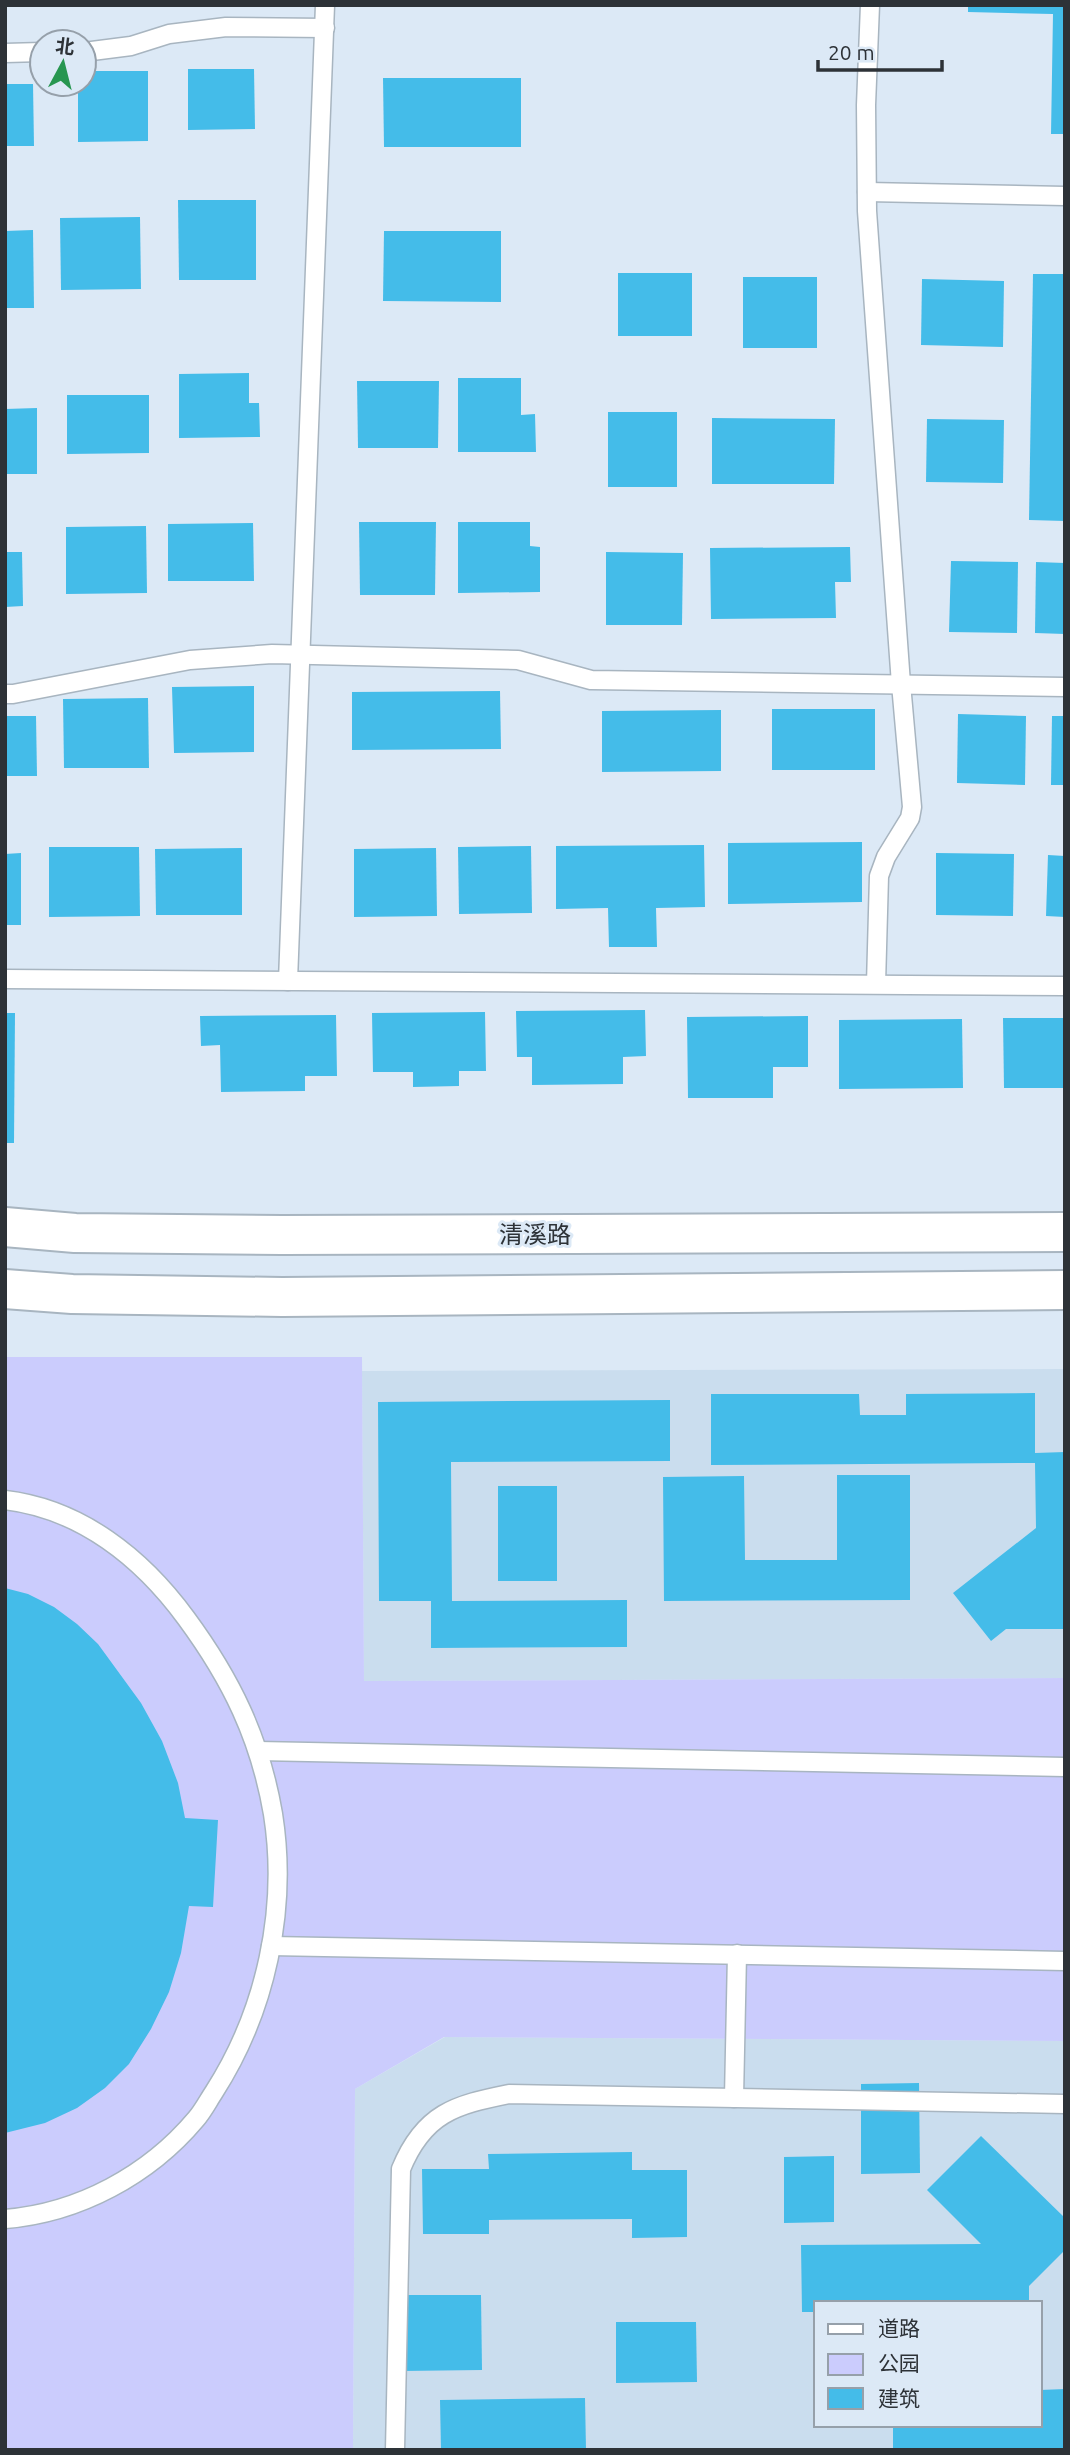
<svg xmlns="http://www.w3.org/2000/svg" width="1070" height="2455" font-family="Ubuntu,'Noto Sans SC',sans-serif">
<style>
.built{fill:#caddee;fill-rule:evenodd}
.green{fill:#cbccfd}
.building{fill:#44bce9}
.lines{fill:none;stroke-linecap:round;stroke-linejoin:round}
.service-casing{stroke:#a8b5c0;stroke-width:21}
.tertiary-casing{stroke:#a8b5c0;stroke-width:42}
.service{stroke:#fff;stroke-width:18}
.tertiary{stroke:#fff;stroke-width:38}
.labels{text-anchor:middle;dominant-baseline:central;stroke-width:6;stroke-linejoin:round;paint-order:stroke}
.street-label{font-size:24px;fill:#2d3237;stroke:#dce9f6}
</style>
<rect width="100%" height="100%" fill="#dce9f6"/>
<g class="built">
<polygon points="1065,1369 1065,1678 364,1681 362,1371"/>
<path d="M445,2037L1065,2041V2450H353L355,2089ZM816,2303H1040V2425H816Z"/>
</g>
<polygon class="green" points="5,1357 362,1357 364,1681 1065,1678 1065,2041 444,2037 355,2089 353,2450 5,2450"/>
<g class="building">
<polygon points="968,5 1065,5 1065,134 1051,134 1053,14 968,12"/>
<polygon points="188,69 254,69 255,129 188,130"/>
<polygon points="84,71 148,71 148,141 78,142 78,84 84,84"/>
<polygon points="383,78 521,78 521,147 384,147"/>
<polygon points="5,84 33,84 34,146 5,146"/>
<polygon points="178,200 256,200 256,280 179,280"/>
<polygon points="140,217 141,289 61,290 60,218"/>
<polygon points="33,230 34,308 5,308 5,231"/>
<polygon points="384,231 501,231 501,302 383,301"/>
<rect x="618" y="273" width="74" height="63"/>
<polygon points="1033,274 1065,274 1065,521 1029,520"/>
<rect x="743" y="277" width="74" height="71"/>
<polygon points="922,279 1004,281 1003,347 921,345"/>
<polygon points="249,373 249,403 259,403 260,437 179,438 179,374"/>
<polygon points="458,378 521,378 521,415 535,414 536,452 458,452"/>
<polygon points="357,381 439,381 438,448 358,448"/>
<polygon points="67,395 149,395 149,453 67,454"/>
<polygon points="37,408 37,474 5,474 5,409"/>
<rect x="608" y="412" width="69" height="75"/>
<polygon points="712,418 835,419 834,484 712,484"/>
<polygon points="927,419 1004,420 1003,483 926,482"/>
<polygon points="359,522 436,522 435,595 360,595"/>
<polygon points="458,522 530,522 530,546 540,547 540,592 458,593"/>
<polygon points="253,523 254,581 168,581 168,524"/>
<polygon points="146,526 147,593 66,594 66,527"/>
<polygon points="850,547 851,582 835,582 836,618 711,619 710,548"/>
<polygon points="5,552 22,552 23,606 5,607"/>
<polygon points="606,552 683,553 682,625 606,625"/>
<polygon points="951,561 1018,562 1017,633 949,632"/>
<polygon points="1036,562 1065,563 1065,634 1035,633"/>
<polygon points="254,686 254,752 174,753 172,687"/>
<polygon points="500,691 501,749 352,750 352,692"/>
<polygon points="148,698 149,768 64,768 63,699"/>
<rect x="772" y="709" width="103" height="61"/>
<polygon points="721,710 721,771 602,772 602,711"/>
<polygon points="958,714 1026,716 1025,785 957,783"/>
<polygon points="5,716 36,716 37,776 5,776"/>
<polygon points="1052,716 1065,716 1065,785 1051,785"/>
<polygon points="862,842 862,902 728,904 728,843"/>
<polygon points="704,845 705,907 656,908 657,947 609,947 608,908 556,909 556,846"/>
<polygon points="531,846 532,913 459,914 458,847"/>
<polygon points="49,847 139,847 140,916 49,917"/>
<polygon points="242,848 242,915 156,915 155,849"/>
<polygon points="436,848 437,916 354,917 354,849"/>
<polygon points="21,853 21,925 5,925 5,854"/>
<polygon points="936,853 1014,854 1013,916 936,915"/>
<polygon points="1048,855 1065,856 1065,917 1046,916"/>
<polygon points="645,1010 646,1056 623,1057 623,1084 532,1085 532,1057 517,1057 516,1011"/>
<polygon points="485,1012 486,1071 459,1071 459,1086 413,1087 413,1072 373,1072 372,1013"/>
<polygon points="5,1013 15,1013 14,1143 5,1143"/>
<polygon points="336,1015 337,1076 305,1076 305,1091 221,1092 220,1045 201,1046 200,1016"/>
<polygon points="808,1016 808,1067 773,1067 773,1098 688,1098 687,1017"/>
<polygon points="1003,1018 1065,1018 1065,1088 1004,1088"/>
<polygon points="962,1019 963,1088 839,1089 839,1020"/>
<polygon points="1035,1393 1035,1453 1065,1452 1065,1629 1006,1629 991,1641 953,1593 1036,1528 1035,1463 711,1465 711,1394 859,1394 860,1415 906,1415 906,1394"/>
<polygon points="670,1400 670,1461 451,1462 452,1601 627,1600 627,1647 431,1648 431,1601 379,1601 378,1402"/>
<polygon points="837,1475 910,1475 910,1600 664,1601 663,1477 744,1476 745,1560 837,1560"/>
<rect x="498" y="1486" width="59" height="95"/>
<polygon points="5,1588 28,1594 54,1607 77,1624 98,1644 141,1703 162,1741 178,1783 185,1818 218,1820 213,1907 189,1906 181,1953 169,1992 151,2029 129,2064 105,2088 77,2108 45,2123 5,2133"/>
<polygon points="919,2083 920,2173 861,2174 861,2084"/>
<polygon points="981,2136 1065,2218 1065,2250 1029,2286 1029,2303 816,2303 816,2312 802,2312 801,2245 981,2244 927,2190"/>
<polygon points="632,2152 632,2170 687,2170 687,2237 632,2238 632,2219 489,2220 489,2234 423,2234 422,2169 489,2169 488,2154"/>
<polygon points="834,2156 834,2222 784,2223 784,2157"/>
<polygon points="400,2295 481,2295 482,2370 402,2371"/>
<polygon points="616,2322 696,2322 697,2382 616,2383"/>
<polygon points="1065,2389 1065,2450 893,2450 893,2425 1040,2425 1040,2390"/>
<polygon points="585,2398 586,2450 441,2450 440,2400"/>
</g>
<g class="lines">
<g class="service-casing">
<g id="service">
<polyline points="870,5 866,105 867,211 901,684 912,807 910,818 886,857 879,876 876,984"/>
<polyline points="84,52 131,46 169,34 226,27 325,28"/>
<polyline points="5,53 42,52"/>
<polyline points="867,192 1065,196"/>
<polyline points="5,694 13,694 190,660 272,654 518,660 591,680 1065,687"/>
<polyline points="5,979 1065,986"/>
<polyline points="288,981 325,5"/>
<path d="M5,1500C81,1509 142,1558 186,1618C231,1679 260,1738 273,1814C288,1909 266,2011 214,2092C208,2101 203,2111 196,2119C149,2175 79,2213 5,2219"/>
<polyline points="258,1751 1065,1767"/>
<polyline points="271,1946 1065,1961"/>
<polyline points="734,2098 737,1954"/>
<path d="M395,2450L401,2169C424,2113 455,2105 509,2094L1065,2104"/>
</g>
</g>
<g class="tertiary-casing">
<g id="tertiary">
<polyline points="5,1227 75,1233 282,1235 1065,1232"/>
<polyline points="5,1289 72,1294 282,1297 1065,1290"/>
</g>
</g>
<use href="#service" class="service"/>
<use href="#tertiary" class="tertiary"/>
</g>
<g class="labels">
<g class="street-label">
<text x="535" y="1234">清溪路</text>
</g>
</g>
<rect width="1070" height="2455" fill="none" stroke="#2d3237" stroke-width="14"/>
<rect x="814" y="2301" width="228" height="126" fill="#dce9f6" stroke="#96a0aa" stroke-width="2"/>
<rect x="828" y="2324" width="35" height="10" fill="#ffffff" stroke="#96a0aa" stroke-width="2"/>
<text x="878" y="2336" font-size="21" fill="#2d3237">道路</text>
<rect x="828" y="2354" width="35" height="21" fill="#cbccfd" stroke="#96a0aa" stroke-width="2"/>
<text x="878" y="2371" font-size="21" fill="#2d3237">公园</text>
<rect x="828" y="2388" width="35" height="21" fill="#44bce9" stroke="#96a0aa" stroke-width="2"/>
<text x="878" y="2406" font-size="21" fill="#2d3237">建筑</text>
<g transform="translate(63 63) rotate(7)"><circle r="33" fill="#dce9f6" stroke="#96a0aa" stroke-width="2"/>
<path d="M0-5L12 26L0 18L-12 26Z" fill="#279650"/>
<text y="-10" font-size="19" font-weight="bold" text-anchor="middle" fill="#2d3237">北</text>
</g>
<path d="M818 60v10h124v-10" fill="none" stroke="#2d3237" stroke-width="3.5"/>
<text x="828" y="60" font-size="21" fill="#2d3237" stroke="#dce9f6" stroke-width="5" paint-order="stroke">20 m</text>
</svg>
